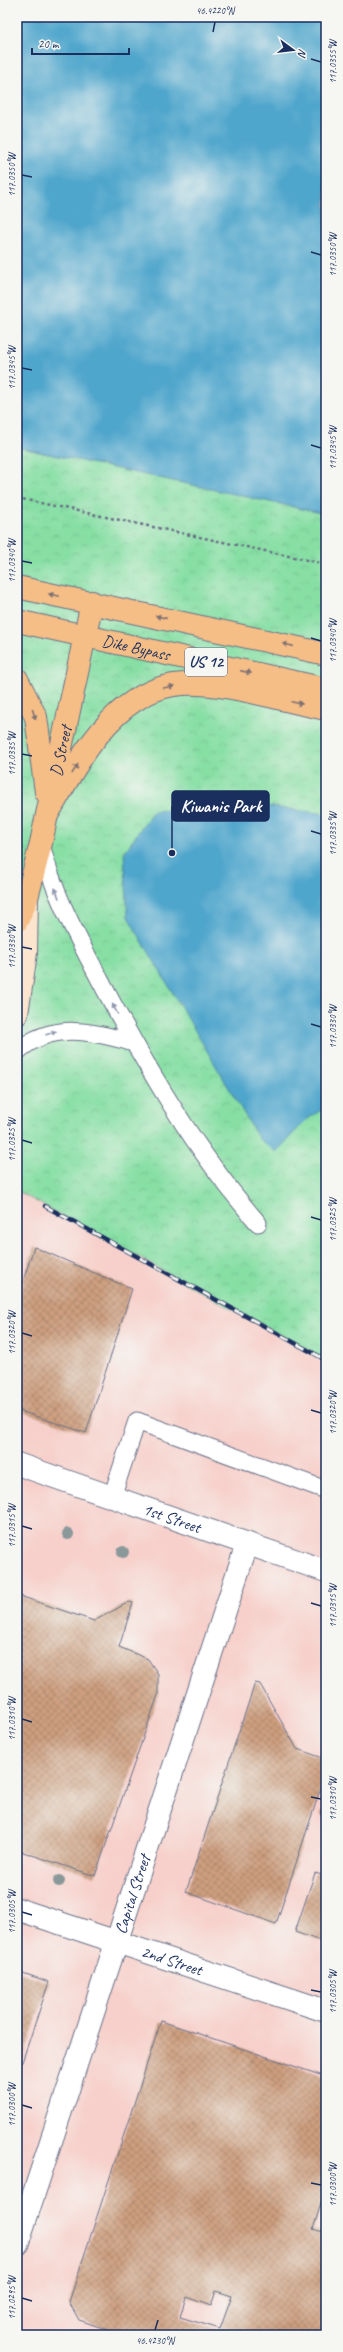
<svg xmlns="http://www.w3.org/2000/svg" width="343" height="2352" font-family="Caveat,sans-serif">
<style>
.built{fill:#f7d0cb}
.park{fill:url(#park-crowns);stroke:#518781}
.water{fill:#4fa6cc;stroke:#356a95}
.building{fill:url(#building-cross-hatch);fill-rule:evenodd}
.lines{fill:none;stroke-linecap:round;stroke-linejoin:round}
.lane-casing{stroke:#676e85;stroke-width:19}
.street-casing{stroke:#676e85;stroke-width:24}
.secondary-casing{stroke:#676e85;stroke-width:24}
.highway-casing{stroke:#676e85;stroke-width:24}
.path{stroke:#676e85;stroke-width:2.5;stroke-dasharray:3 3;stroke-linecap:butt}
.lane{stroke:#fff;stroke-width:17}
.street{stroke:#fff;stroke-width:22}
.secondary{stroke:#fbe5cf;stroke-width:22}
.highway{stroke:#f6be87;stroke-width:22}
.rail-casing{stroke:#1b2f5e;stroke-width:4.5}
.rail{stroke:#f6f6f2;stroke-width:3;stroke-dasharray:9;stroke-linecap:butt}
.tree{fill:#8b989a}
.oneway{fill:#7e6f70}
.oneway2{fill:#8d97ae}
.ticks{fill:none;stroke:#1b2f5e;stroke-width:1.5}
.labels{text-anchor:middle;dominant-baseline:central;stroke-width:3;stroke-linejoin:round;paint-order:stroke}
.shield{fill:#f6f6f2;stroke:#5d6b8a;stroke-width:1}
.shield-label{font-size:16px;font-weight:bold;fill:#1b2f5e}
.street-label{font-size:17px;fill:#1b2f5e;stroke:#f6f6f2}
.leader{fill:none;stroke:#1b2f5e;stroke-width:1.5}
.callout-dot{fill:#1b2f5e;stroke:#f6f6f2;stroke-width:1.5}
.callout{fill:#1b2f5e;stroke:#1b2f5e;stroke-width:1.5}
.callout-label{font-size:18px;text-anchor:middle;font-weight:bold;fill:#fff}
.neatline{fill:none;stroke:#1b2f5e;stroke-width:1.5}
.ticks-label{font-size:10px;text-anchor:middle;fill:#1b2f5e}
</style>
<defs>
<pattern id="park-crowns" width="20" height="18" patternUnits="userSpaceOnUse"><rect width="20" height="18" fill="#87dfa4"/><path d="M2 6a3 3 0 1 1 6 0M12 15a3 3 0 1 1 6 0" fill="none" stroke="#74c090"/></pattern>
<pattern id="building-cross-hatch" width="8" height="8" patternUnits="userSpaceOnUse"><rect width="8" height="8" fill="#ce9f7f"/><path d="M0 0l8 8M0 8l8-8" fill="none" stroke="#a6826b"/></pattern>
</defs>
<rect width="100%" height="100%" fill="#f6f6f2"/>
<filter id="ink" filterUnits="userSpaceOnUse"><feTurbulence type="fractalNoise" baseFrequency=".025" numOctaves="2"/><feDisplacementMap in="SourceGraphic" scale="8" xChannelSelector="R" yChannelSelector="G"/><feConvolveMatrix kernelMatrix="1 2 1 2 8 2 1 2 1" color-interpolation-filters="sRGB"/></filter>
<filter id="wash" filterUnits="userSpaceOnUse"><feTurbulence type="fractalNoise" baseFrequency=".012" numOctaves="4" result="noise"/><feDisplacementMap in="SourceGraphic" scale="16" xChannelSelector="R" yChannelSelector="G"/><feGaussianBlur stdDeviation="0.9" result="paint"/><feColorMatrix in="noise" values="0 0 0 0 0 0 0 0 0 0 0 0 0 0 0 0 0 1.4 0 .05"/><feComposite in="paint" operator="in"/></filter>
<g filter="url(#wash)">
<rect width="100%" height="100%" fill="#f3e3cd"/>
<polygon class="built" points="17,1191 326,1360 326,2335 17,2335"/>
<polygon class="park" points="17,447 326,514 326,1360 17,1191"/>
<g class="water">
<polygon points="17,17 326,17 326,514 17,447"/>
<polygon points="258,805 326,814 326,1107 306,1120 276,1152 259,1139 128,917 124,853 153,811"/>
</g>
<g id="blocks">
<g class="building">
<polygon points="34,1247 132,1289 86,1433 17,1410 17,1300"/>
<polygon points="17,1595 94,1621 129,1602 133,1603 119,1647 148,1659 158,1674 158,1695 95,1876 17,1850"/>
<polygon points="255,1683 260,1684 297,1749 326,1759 326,1772 276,1924 186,1892"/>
<polygon points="326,1808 326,1821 320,1813"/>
<polygon points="315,1873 326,1876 326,1943 295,1932"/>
<polygon points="17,1971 49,1982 17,2077"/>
<path d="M161,2021L326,2077V2188L313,2229L326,2233V2335H123L79,2320L69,2302ZM216,2291L232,2296L220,2329L180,2317L186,2297L211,2306Z"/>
</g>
</g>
</g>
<g filter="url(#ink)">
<use href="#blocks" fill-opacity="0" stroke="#676e85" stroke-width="1"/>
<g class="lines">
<g class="lane-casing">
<g id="lane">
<path d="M41,844C54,895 76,934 100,980C145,1065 195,1151 258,1223"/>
<path d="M17,1052C51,1021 93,1031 134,1043"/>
<polyline points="112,1497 137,1421 326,1490"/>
</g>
</g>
<g class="street-casing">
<g id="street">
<path id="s1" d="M17,1464L326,1571"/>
<path id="s2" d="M17,1909L326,2011"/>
<path id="s3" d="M17,2245L247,1544"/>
</g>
</g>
<g class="secondary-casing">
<polyline id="secondary" points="17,1014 26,953 27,898"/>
</g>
<g class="highway-casing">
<g id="highway">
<polyline points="17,587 326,654"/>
<path id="s4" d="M17,621L326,689"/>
<polyline points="17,679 36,717 46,792"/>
<path d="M47,815C78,763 114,688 183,684C229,682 281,701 326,709"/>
<path id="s5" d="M17,921L27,898L41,843L92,602"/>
</g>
</g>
<polyline class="path" points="17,498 326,564"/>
<use href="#lane" class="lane"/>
<use href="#street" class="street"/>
<use href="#secondary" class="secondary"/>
<use href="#highway" class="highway"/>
<g class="rail-casing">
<polyline id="rail" points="45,1206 326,1360"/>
</g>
<use href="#rail" class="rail"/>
</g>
<g class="tree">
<circle cx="68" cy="1534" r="6"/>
<circle cx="123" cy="1552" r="6"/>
<circle cx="59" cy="1881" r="6"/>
</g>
<defs><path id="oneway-solid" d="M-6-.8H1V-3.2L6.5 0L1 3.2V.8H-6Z"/></defs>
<g class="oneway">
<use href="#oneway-solid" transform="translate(54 595) rotate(-168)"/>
<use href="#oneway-solid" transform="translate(161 617) rotate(-167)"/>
<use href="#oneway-solid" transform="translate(288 645) rotate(-167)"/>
<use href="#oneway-solid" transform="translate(246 672) rotate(13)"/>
<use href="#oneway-solid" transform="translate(169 687) rotate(-10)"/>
<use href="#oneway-solid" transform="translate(297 703) rotate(12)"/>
<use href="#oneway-solid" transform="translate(34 714) rotate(71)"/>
<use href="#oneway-solid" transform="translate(75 769) rotate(-58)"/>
</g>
<g class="oneway2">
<use href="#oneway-solid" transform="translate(57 893) rotate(-111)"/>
<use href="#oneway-solid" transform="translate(115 1009) rotate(-118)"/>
<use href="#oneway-solid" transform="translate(51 1033) rotate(-19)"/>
</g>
</g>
<path class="ticks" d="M213,32L215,22M311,59L321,62M22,175L32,177M311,252L321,255M22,368L32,370M311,445L321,448M22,561L32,563M311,638L321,641M22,754L32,756M311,831L321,834M22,947L32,949M311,1024L321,1027M22,1140L32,1143M311,1217L321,1220M22,1333L32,1336M311,1410L321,1413M22,1526L32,1529M311,1603L321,1606M22,1719L32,1722M311,1797L321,1799M22,1912L32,1915M311,1990L321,1992M22,2105L32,2108M311,2183L321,2185M22,2298L32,2301M155,2330L158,2320"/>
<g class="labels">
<rect class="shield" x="185" y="648" width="42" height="28" rx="3"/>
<g class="shield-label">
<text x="206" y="662">US 12</text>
</g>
<g class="street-label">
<text stroke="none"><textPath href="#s4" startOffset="122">Dike Bypass</textPath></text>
<text stroke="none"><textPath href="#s5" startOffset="176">D Street</textPath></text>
<text stroke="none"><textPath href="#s1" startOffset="164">1st Street</textPath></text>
<text stroke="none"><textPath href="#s3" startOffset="369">Capital Street</textPath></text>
<text stroke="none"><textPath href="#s2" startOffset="163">2nd Street</textPath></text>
</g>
</g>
<path class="leader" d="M172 853L172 806"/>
<circle class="callout-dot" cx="172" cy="853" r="4"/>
<rect class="callout" x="172" y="791" width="97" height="30" rx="4"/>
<g class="callout-label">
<text x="221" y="812">Kiwanis Park</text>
</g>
<rect width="343" height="2352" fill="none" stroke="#f6f6f2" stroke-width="44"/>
<g transform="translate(293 50) rotate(105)" stroke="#f6f6f2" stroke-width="3" paint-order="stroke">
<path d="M0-3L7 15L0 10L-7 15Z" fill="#1b2f5e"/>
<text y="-6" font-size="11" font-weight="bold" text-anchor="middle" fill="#1b2f5e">N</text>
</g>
<path d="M32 48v6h97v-6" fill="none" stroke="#1b2f5e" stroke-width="2"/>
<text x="38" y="48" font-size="12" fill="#1b2f5e" stroke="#f6f6f2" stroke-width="3" paint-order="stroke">20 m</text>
<rect x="22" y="22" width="299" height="2308" class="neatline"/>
<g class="ticks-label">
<text x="215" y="14">46.4220°N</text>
<text transform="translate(332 62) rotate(-90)" y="4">117.0355°W</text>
<text transform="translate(11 175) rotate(-90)" y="4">117.0350°W</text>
<text transform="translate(332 255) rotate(-90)" y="4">117.0350°W</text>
<text transform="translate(11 368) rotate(-90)" y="4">117.0345°W</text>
<text transform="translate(332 448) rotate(-90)" y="4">117.0345°W</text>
<text transform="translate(11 561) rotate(-90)" y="4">117.0340°W</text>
<text transform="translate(332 641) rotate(-90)" y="4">117.0340°W</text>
<text transform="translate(11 754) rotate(-90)" y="4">117.0335°W</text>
<text transform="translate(332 834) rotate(-90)" y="4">117.0335°W</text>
<text transform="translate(11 947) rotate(-90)" y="4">117.0330°W</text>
<text transform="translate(332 1027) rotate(-90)" y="4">117.0330°W</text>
<text transform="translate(11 1140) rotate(-90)" y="4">117.0325°W</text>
<text transform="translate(332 1220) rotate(-90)" y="4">117.0325°W</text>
<text transform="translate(11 1333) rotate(-90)" y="4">117.0320°W</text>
<text transform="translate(332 1413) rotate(-90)" y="4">117.0320°W</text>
<text transform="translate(11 1526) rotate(-90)" y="4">117.0315°W</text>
<text transform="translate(332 1606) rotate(-90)" y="4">117.0315°W</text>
<text transform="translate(11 1719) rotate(-90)" y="4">117.0310°W</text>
<text transform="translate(332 1799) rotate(-90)" y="4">117.0310°W</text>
<text transform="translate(11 1912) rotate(-90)" y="4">117.0305°W</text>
<text transform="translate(332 1992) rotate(-90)" y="4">117.0305°W</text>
<text transform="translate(11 2105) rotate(-90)" y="4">117.0300°W</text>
<text transform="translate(332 2185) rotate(-90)" y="4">117.0300°W</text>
<text transform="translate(11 2298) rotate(-90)" y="4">117.0295°W</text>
<text x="155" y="2344">46.4230°N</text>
</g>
</svg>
